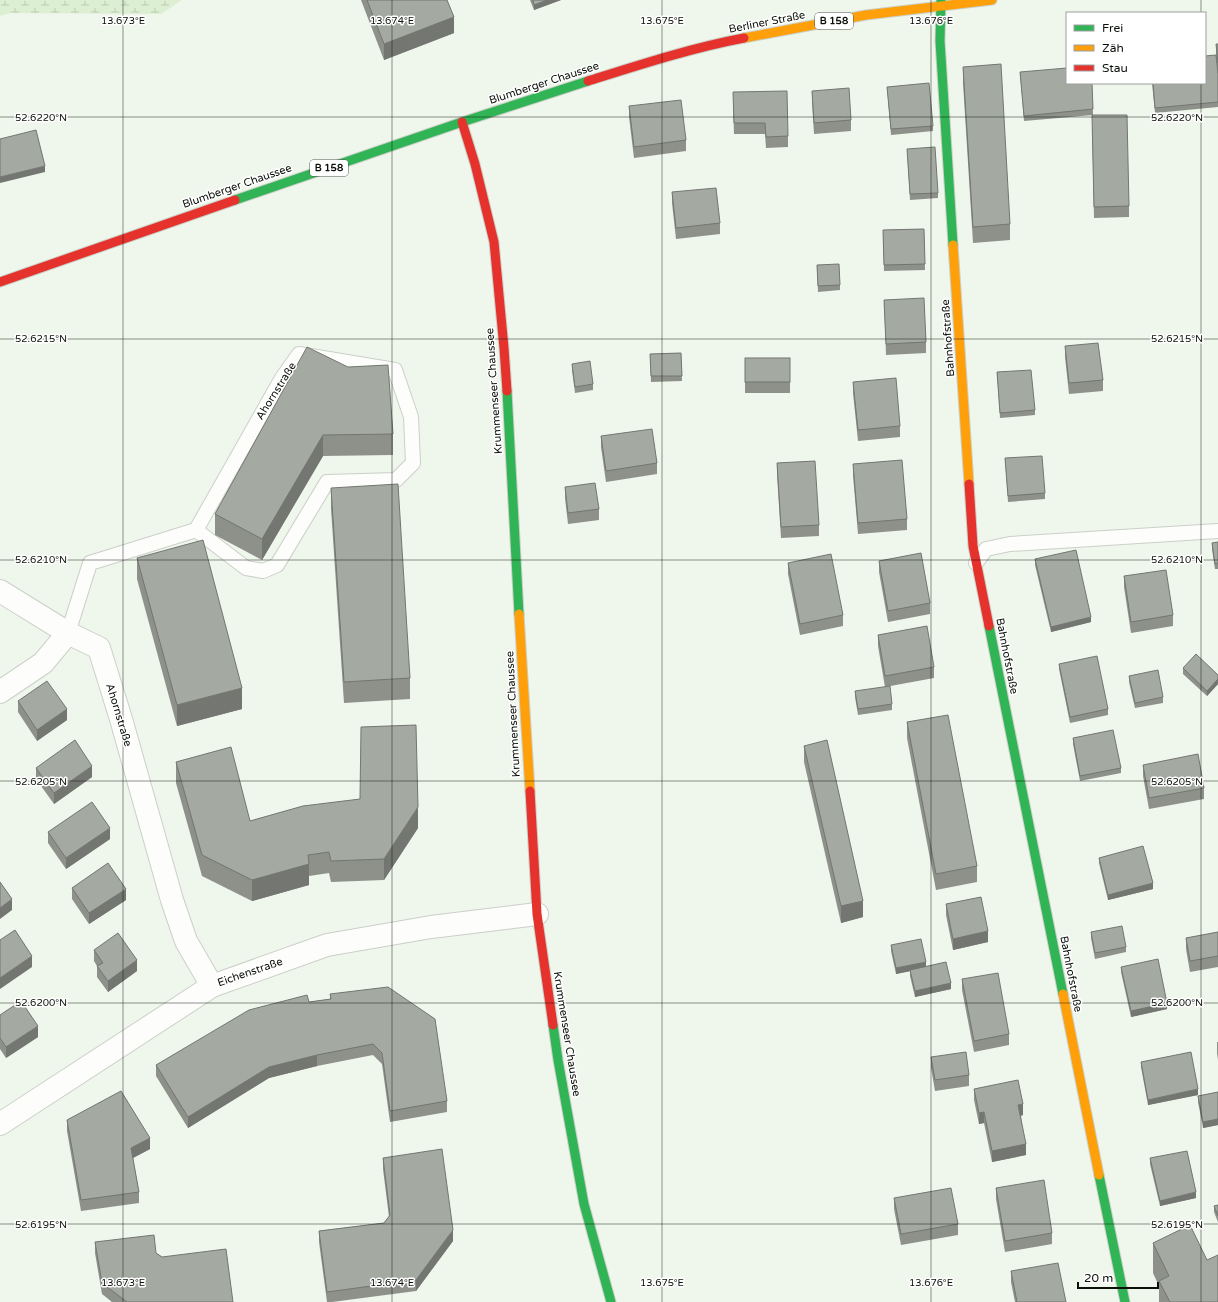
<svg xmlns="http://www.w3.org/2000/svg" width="1218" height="1302" font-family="'Varela Round',sans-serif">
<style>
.wetland{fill:url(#wetland-marsh)}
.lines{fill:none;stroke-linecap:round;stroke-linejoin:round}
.lane-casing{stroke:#cbd0c8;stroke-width:16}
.street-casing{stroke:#cbd0c8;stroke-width:24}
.fast-casing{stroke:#cbd0c8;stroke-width:11}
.slow-casing{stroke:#cbd0c8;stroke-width:11}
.jam-casing{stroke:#cbd0c8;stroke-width:11}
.lane{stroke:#fdfefc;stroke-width:14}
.street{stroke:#fdfefc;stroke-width:22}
.fast{stroke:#30b455;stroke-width:9}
.slow{stroke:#ff9f0a;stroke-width:9}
.jam{stroke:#e5322d;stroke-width:9}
.wall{fill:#8d918a}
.shaded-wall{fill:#737671}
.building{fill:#a4a9a1;stroke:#737671}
.ticks{fill:none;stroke:#0b1009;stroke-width:1;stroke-opacity:0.45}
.labels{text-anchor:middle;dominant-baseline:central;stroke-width:3;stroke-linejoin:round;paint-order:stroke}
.shield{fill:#fff;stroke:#545853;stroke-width:1}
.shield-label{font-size:10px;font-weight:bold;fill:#0b1009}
.street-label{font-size:11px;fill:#0b1009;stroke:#fff}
.ticks-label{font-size:10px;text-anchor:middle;fill:#0b1009;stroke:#fff;stroke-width:3;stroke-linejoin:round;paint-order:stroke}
</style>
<defs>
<pattern id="wetland-marsh" width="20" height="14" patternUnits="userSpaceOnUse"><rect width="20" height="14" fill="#ddefd2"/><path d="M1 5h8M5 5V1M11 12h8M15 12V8" fill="none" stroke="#bcccb3"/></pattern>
</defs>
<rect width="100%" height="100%" fill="#eff6eb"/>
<polygon class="wetland" points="0,0 182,0 161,14 11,13 0,16"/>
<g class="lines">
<g class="lane-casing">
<g id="lane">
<polyline points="976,563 986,549 1010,544 1218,531"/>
<polyline points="68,633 90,563 196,530 282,378 299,354 395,370 411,417 413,463 396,480 327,482 277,565 263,571 246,568 196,530"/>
</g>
</g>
<g class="street-casing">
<g id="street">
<polyline points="0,591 68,633 99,648 121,719 172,900 186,941 212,986"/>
<polyline points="0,692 43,663 68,633"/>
<polyline points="0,1124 212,986 327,945 431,927 537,914"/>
</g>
</g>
<g class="fast-casing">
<g id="fast">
<polyline points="941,0 940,41 953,245"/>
<polyline points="235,200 462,122 588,81"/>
<polyline points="507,391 519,614"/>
<polyline points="989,626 1063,994"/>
<polyline points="553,1025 558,1060 584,1204 611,1302"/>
<polyline points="1099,1175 1125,1302"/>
</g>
</g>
<g class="slow-casing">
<g id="slow">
<polyline points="744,38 866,15 992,0"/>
<polyline points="953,245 969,484"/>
<polyline points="519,614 530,791"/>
<polyline points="1063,994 1099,1175"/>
</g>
</g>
<g class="jam-casing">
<g id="jam">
<path d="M588,81C639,65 691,48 744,38"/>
<polyline points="462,122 475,164 494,242 504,348 507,391"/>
<polyline points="0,282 235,200"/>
<polyline points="969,484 973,546 989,626"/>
<polyline points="530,791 537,914 553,1025"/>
</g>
</g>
<use href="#lane" class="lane"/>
<use href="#street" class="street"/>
<use href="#fast" class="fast"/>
<use href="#slow" class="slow"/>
<use href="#jam" class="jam"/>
</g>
<g class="wall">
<polygon points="361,0 447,0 454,33 384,60"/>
<polygon points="530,0 561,0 534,10"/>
<polygon points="1216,44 1218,44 1218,107 1155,113 1152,83 1205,83 1216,55"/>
<polygon points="963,67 1010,224 1010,240 973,243 963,83"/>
<polygon points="1020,72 1092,83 1093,115 1024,121"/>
<polygon points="887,87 933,126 933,131 891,135"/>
<polygon points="812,91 851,120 851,131 814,134 812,102"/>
<polygon points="733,103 788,136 788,147 766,148 765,134 734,134"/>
<polygon points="629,106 686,140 686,151 634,158 629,117"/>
<polygon points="1092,126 1129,206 1129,217 1094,218"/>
<polygon points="907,149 938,193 938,198 910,200"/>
<polygon points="672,192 720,223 720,234 676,239 672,203"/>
<polygon points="924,229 925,270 884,271 883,230"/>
<polygon points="817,265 840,285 840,290 818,292"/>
<polygon points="884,300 926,342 926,353 886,355"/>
<polygon points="1065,346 1103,380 1103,391 1069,394 1065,357"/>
<polygon points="681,353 682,381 651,382 650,354"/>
<rect x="745" y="358" width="45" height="35"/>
<polygon points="572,364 593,384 593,390 575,393 572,370"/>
<polygon points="348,367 393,434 393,455 323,456 262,560 215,535 215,514"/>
<polygon points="997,372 1035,410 1035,415 1000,418"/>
<polygon points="853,382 900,426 900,437 858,441 853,393"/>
<polygon points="601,436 657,463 657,474 606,482 601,447"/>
<polygon points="1005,458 1045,493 1045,499 1008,502"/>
<polygon points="777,463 819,525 819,536 781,538 777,474"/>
<polygon points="853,464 907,519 907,530 858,534 853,475"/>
<polygon points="565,487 599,509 599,520 568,524 565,498"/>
<polygon points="331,488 410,678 410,699 344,703 331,509"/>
<polygon points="1218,542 1218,569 1215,569 1212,549 1212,543"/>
<polygon points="137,558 242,709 177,726 137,579"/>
<polygon points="1035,559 1091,622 1051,632 1035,565"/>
<polygon points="879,561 930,603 930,614 888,622 879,572"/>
<polygon points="788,563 843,615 843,626 800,635 788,574"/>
<polygon points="1124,576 1173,615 1173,626 1131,633 1124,587"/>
<polygon points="878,635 934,667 934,678 885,687 878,646"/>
<polygon points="1059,664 1108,709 1108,715 1070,723 1059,669"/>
<polygon points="1183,668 1218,675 1218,684 1207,696 1183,674"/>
<polygon points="1129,676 1163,697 1163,703 1135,708 1129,682"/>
<polygon points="855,691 892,704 892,710 858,715 855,697"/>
<polygon points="18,701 67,720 37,741 18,712"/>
<polygon points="907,722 977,866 977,882 936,890 907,738"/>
<polygon points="1073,738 1121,768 1121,773 1080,781 1073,744"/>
<polygon points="804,746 863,917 841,923 804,762"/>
<polygon points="176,762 250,821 418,828 384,880 331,882 329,873 309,876 309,885 252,901 202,876 176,783"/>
<polygon points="1143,765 1204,788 1204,799 1149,809 1143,776"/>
<polygon points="36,768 92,777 54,804 36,779"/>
<polygon points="48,832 110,839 66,869 48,843"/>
<polygon points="1099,858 1153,889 1108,900 1099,863"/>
<polygon points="72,888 126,900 89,924 72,899"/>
<polygon points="946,904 988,942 953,950 946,915"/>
<polygon points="1091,932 1126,947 1126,952 1095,959 1091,938"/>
<polygon points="1218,932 1218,967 1190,972 1186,949 1186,938"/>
<polygon points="891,945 926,967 951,989 915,997 910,976 910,971 896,974 891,951"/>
<polygon points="94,950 137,971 108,992 97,977 97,966 94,961"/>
<polygon points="1121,967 1167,1009 1131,1017 1121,972"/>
<polygon points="962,979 1009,1034 1009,1045 974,1052 962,990"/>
<polygon points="330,994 447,1101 447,1112 390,1122 382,1064 373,1055 317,1066 269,1078 188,1128 156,1076 156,1065 309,1002 330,999"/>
<polygon points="0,1015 38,1037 6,1058 0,1049"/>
<polygon points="1217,1042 1218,1042 1218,1060 1217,1053"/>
<polygon points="931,1057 969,1075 969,1086 935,1091 931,1068"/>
<polygon points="1141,1062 1198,1095 1148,1105 1141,1067"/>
<polygon points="974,1089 1023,1115 1021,1116 1026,1155 992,1162 984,1123 979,1124 974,1100"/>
<polygon points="1218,1092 1218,1125 1203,1128 1198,1102 1198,1096"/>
<polygon points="67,1120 150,1149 133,1158 139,1192 139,1203 81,1211 67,1131"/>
<polygon points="383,1158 453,1241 416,1291 332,1302 327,1302 319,1242 319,1231 384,1223 389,1217 383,1169"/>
<polygon points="1150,1158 1196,1198 1160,1206 1150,1164"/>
<polygon points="996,1188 1052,1233 1052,1244 1005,1252 996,1199"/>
<polygon points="894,1198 958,1224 958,1235 901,1245 894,1209"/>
<polygon points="1218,1205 1218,1222 1214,1212 1214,1206"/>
<polygon points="95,1242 156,1253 162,1257 233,1302 112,1302 102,1294 95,1253"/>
<polygon points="1153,1243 1207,1260 1218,1302 1159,1302 1159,1286 1153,1273"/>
<polygon points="1011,1271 1066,1302 1015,1302 1011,1282"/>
</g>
<g class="shaded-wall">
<polygon points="547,0 561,0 534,10 534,5"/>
<polygon points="454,17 454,33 384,60 384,44"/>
<polygon points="45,166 45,172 0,183 0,177"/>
<polygon points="323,435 323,456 262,560 262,539"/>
<polygon points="1091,617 1091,622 1051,632 1051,627"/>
<polygon points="1218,679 1218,684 1207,696 1207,691"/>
<polygon points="242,688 242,709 177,726 177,705"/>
<polygon points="67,709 67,720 37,741 37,730"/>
<polygon points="92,766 92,777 54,804 54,793"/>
<polygon points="418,807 418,828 384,880 384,859"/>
<polygon points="110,828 110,839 66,869 66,858"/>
<polygon points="309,864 309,885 252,901 252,880"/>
<polygon points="1153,883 1153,889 1108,900 1108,895"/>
<polygon points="126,889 126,900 89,924 89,913"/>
<polygon points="12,899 12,910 0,919 0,908"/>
<polygon points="863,901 863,917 841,923 841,906"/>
<polygon points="988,931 988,942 953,950 953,939"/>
<polygon points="32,956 32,967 0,989 0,978"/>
<polygon points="137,960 137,971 108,992 108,981"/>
<polygon points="926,962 926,968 896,974 896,968"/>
<polygon points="951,983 951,989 915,997 915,991"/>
<polygon points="1167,1003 1167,1009 1131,1017 1131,1011"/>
<polygon points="38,1026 38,1037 6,1058 6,1047"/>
<polygon points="317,1055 317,1066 269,1078 188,1128 188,1117 269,1067"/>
<polygon points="1198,1089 1198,1095 1148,1105 1148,1100"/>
<polygon points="1023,1104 1023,1115 1018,1116 1018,1105"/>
<polygon points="984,1112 984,1123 979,1124 979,1113"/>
<polygon points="1218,1119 1218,1125 1203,1128 1203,1122"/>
<polygon points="150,1138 150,1149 131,1159 131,1148"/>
<polygon points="1026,1144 1026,1155 992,1162 992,1151"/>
<polygon points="1196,1192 1196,1198 1160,1206 1160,1201"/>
<polygon points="453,1230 453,1241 416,1291 416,1280"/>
</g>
<g class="building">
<polygon points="367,0 447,0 454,17 384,44"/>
<polygon points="533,0 547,0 534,5"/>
<polygon points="1216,44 1218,44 1218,63"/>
<polygon points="1216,55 1218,74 1218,102 1155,108 1153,83 1205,83 1205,56"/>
<polygon points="1001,64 1010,224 973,227 963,67"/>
<polygon points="1067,68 1067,83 1092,83 1093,109 1024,116 1020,72"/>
<polygon points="929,83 933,126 891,129 887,87"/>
<polygon points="849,88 851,120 814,123 812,91"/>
<polygon points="787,91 788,136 766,137 765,123 734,123 733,92"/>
<polygon points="681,100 686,140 634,147 629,106"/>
<polygon points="1092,115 1127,115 1129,206 1094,207"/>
<polygon points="36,130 45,166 0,177 0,139"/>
<polygon points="935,147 938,193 910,194 907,149"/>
<polygon points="716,188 720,223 676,228 672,192"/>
<polygon points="924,229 925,264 884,265 883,230"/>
<polygon points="839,264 840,285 818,286 817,265"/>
<polygon points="924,298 926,342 886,344 884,300"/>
<polygon points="1098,343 1103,380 1069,383 1065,346"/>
<polygon points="307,347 348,367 388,365 393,434 323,435 262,539 215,514"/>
<polygon points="681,353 682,376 651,376 650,354"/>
<rect x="745" y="358" width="45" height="24"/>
<polygon points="590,361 593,384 575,387 572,364"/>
<polygon points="1031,370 1035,410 1000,413 997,372"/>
<polygon points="896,378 900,426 858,430 853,382"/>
<polygon points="652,429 657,463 606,471 601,436"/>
<polygon points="1042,456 1045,493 1008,496 1005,458"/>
<polygon points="902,460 907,519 858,523 853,464"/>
<polygon points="815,461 819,525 781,527 777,463"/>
<polygon points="595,483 599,509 568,513 565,487"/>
<polygon points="398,484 410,678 344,682 331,488"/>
<polygon points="203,540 242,688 177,705 137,558"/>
<polygon points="1218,542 1218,563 1215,564 1212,543"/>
<polygon points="1076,550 1091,617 1051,627 1035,559"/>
<polygon points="921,553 930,603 888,611 879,561"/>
<polygon points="831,554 843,615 800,624 788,563"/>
<polygon points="1166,570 1173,615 1131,622 1124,576"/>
<polygon points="927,626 934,667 885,676 878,635"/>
<polygon points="1196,654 1218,675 1218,679 1207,691 1183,668"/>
<polygon points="1097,656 1108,709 1070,717 1059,664"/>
<polygon points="1158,670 1163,697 1135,703 1129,676"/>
<polygon points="47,681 67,709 37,730 18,701"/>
<polygon points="890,686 892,704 858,709 855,691"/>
<polygon points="948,715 977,866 936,874 907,722"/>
<polygon points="416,725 418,807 384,859 331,861 329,852 308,855 309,864 252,880 202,855 176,762 231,747 250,821 303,806 360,799 361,727"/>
<polygon points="1113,730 1121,768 1080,776 1073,738"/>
<polygon points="75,740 92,766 54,793 36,768"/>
<polygon points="827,740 863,901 841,906 804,746"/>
<polygon points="1198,754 1204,788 1149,798 1143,765"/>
<polygon points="92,802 110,828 66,858 48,832"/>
<polygon points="1143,846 1153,883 1108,895 1099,858"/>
<polygon points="108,863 126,889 89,913 72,888"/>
<polygon points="0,882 12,899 0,908"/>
<polygon points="981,897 988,931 953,939 946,904"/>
<polygon points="1122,926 1126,947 1095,953 1091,932"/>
<polygon points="15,930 32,956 0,978 0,940"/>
<polygon points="1218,932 1218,956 1190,961 1186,938"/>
<polygon points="118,933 137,960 108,981 97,966 103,963 94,950"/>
<polygon points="921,939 926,962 896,968 891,945"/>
<polygon points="1158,959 1167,1003 1131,1011 1121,967"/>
<polygon points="946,962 951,983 915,991 910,970"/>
<polygon points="998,973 1009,1034 974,1041 962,979"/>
<polygon points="388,987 435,1019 447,1101 390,1111 382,1053 373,1044 317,1055 269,1067 188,1117 156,1065 249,1010 307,995 309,1002 331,999 330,994"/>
<polygon points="21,1001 38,1026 6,1047 0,1038 0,1015"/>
<polygon points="966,1052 969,1075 935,1080 931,1057"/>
<polygon points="1191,1052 1198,1089 1148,1100 1141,1062"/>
<polygon points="1018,1080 1023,1104 1018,1105 1026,1144 992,1151 984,1112 979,1113 974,1089"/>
<polygon points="121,1091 150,1138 131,1148 139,1192 81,1200 67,1120"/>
<polygon points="1218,1092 1218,1119 1203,1122 1198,1096"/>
<polygon points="442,1149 453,1230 416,1280 327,1292 319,1231 384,1223 390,1215 383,1158"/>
<polygon points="1187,1151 1196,1192 1160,1201 1150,1158"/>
<polygon points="1044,1180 1052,1233 1005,1241 996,1188"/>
<polygon points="951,1188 958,1224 901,1234 894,1198"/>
<polygon points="1218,1205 1218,1216 1214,1206"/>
<polygon points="1190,1225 1207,1260 1218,1255 1218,1302 1170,1302 1159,1281 1169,1276 1153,1243"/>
<polygon points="154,1235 156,1253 162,1257 226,1249 233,1302 127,1302 102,1283 95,1242"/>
<polygon points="1058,1263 1066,1302 1017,1302 1011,1271"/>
</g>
<path class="ticks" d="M123,0V1302M392,0V1302M662,0V1302M931,0V1302M1201,0V13M1201,83V1302M0,117H1218M0,339H1218M0,560H1218M0,781H1218M0,1003H1218M0,1224H1218"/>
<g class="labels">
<g class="shield">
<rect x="815" y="13" width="38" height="16" rx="3"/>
<rect x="310" y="160" width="38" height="16" rx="3"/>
</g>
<g class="shield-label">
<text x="834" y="21">B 158</text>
<text x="329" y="168">B 158</text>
</g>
<g class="street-label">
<text transform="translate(767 22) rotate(-11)">Berliner Straße</text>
<text transform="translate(544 83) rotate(-18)">Blumberger Chaussee</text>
<text transform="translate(237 186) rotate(-19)">Blumberger Chaussee</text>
<text transform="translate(948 338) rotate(-94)">Bahnhofstraße</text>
<text transform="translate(276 391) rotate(-58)">Ahornstraße</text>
<text transform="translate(494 391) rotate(-94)">Krummenseer Chaussee</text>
<text transform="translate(1007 656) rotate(79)">Bahnhofstraße</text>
<text transform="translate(513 714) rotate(-93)">Krummenseer Chaussee</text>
<text transform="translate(119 715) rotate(73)">Ahornstraße</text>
<text transform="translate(250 972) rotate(-19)">Eichenstraße</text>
<text transform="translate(1071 974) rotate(79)">Bahnhofstraße</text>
<text transform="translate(567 1034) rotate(81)">Krummenseer Chaussee</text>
</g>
</g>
<g class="ticks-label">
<text x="123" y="24">13.673°E</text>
<text x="392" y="24">13.674°E</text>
<text x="662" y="24">13.675°E</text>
<text x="931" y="24">13.676°E</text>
<text x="41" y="121">52.6220°N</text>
<text x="1177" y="121">52.6220°N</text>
<text x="41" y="342">52.6215°N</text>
<text x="1177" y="342">52.6215°N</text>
<text x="41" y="563">52.6210°N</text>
<text x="1177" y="563">52.6210°N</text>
<text x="41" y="785">52.6205°N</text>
<text x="1177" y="785">52.6205°N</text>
<text x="41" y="1006">52.6200°N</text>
<text x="1177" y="1006">52.6200°N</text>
<text x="41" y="1228">52.6195°N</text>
<text x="1177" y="1228">52.6195°N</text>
<text x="123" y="1286">13.673°E</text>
<text x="392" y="1286">13.674°E</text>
<text x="662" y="1286">13.675°E</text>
<text x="931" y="1286">13.676°E</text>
</g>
<rect x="1066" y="12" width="140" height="72" fill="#ffffff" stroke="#9d9f9d"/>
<rect x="1074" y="25" width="20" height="6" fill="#30b455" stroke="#9d9f9d"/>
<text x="1102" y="32" font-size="12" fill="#0b1009">Frei</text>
<rect x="1074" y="45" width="20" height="6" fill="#ff9f0a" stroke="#9d9f9d"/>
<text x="1102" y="52" font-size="12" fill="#0b1009">Zäh</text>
<rect x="1074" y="65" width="20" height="6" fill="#e5322d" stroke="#9d9f9d"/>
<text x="1102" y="72" font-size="12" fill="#0b1009">Stau</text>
<path d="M1078 1282v6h80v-6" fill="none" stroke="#0b1009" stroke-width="2"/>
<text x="1084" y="1282" font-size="12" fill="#0b1009" stroke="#ffffff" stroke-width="3" paint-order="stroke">20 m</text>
</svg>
